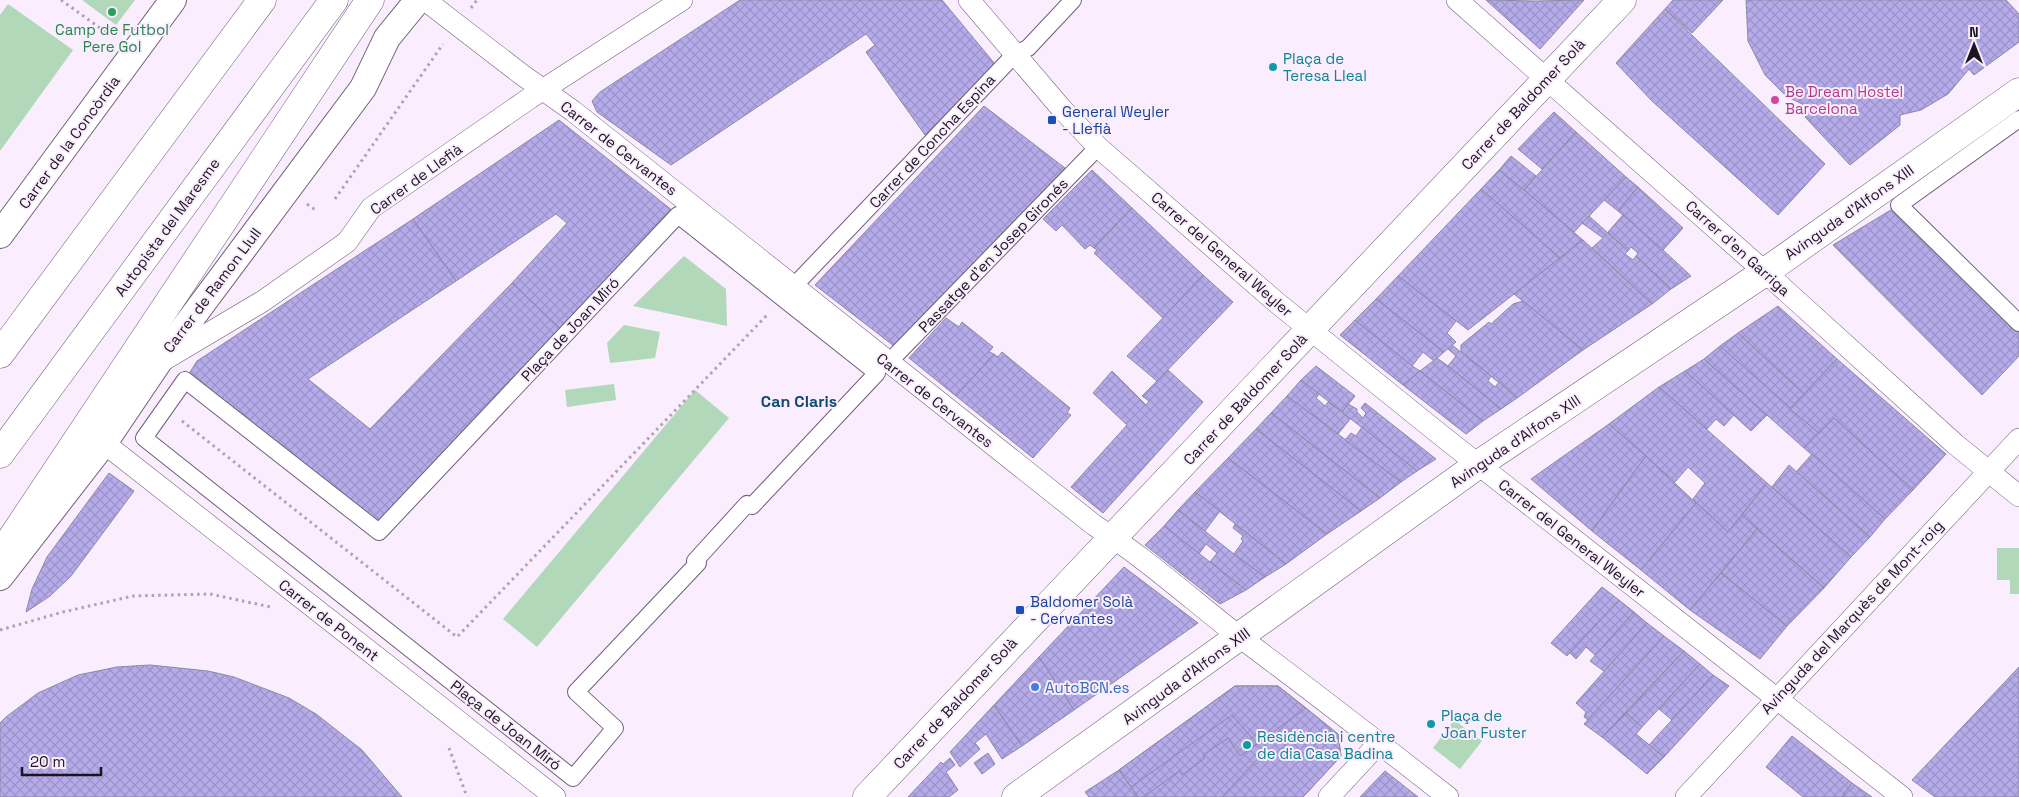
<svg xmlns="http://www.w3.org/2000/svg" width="2019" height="797" font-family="'Space Grotesk',sans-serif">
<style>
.park{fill:#b2d8ba}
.building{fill:url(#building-cross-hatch);stroke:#8c89a5}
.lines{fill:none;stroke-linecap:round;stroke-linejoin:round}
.pedestrian-casing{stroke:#705f77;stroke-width:18}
.minor-casing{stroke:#705f77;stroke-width:22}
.tertiary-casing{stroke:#705f77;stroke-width:28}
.primary-casing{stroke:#705f77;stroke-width:29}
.motorway-casing{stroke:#705f77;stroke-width:29}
.path{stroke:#aea3b2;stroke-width:3;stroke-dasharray:2.5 4;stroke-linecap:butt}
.pedestrian{stroke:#fff;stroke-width:16}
.minor{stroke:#fff;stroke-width:21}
.tertiary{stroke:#fff;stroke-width:26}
.primary{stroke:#fff;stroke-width:28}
.motorway{stroke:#fff;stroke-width:28}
.leisure-dot{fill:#2e9e5b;stroke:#f9edfe;stroke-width:2}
.culture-dot{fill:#0f9aa8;stroke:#f9edfe;stroke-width:2}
.hotel-dot{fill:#d1479c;stroke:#f9edfe;stroke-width:2}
.transit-dot{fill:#1a4fb4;stroke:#f9edfe;stroke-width:2}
.shop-dot{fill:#3f7fe0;stroke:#f9edfe;stroke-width:2}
.labels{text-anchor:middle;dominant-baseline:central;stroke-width:4;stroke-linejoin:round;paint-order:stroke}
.leisure-label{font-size:15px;fill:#27864d;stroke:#f9edfe}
.culture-label{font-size:15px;fill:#0d838f;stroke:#f9edfe;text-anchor:start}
.hotel-label{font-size:15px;fill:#b23c85;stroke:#f9edfe;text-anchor:start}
.street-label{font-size:15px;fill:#1c151f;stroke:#f9edfe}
.transit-label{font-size:15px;fill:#164399;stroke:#f9edfe;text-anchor:start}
.shop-label{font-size:15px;fill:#366cbe;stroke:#f9edfe;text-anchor:start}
.neighbourhood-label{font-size:16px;font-weight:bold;fill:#0e4a6b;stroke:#f9edfe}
</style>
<defs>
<pattern id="building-cross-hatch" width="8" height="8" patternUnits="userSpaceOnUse" patternTransform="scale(1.25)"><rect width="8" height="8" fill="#b5abea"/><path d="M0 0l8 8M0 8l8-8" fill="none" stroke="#9b92c8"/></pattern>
</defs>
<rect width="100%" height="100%" fill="#f9edfe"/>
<g class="park">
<polygon points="82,0 135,0 116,25"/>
<polygon points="8,4 73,50 0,151 0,15"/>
<polygon points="684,256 726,289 727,326 633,306"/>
<polygon points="624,325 660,332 655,358 610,363 607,343"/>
<polygon points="614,384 616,400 567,407 565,390"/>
<polygon points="695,390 729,418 537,647 503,619"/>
<polygon points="1997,548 2019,548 2019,594 2010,594 2010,580 1997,580"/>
<polygon points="1454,720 1482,741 1460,769 1433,748"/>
</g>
<g class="building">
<polygon points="740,0 942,0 995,64 925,135 866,52 875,45 866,34 671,165 597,112 592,101 600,92"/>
<polygon points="1486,0 1535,1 1584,0 1540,49"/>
<polygon points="1673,0 1723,0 1692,33 1665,9"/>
<polygon points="1746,0 2006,0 2019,14 2019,42 1974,75 1969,69 1948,94 1921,110 1900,115 1900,125 1850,165 1805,117 1810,108 1786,96 1765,75 1748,41"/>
<polygon points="1665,9 1825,164 1778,215 1652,101 1616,63"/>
<polygon points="984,106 1065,168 894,346 815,285"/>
<polygon points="1554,112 1576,132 1542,169 1518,149"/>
<polygon points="559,120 678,215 566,334 512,283 567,223 556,214 456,281 413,219"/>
<polygon points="1576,132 1626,177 1574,232 1524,190"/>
<polygon points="1511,156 1536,176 1524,190 1499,170"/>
<polygon points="1092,170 1132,208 1094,248 1090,245 1085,249 1062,225 1056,231 1043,219"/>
<polygon points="1499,170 1524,190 1583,240 1560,258 1481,189"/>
<polygon points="1626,177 1638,187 1618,211 1604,200"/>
<polygon points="1638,187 1683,228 1663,250 1618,211"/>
<polygon points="1481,189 1560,258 1468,330 1398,276"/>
<polygon points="1899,205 2019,323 2019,356 1982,395 1833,245"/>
<polygon points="1132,208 1203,275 1163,318 1094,253 1097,250 1094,248"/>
<polygon points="1623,215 1663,250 1691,276 1671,289 1636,256 1638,253 1631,247 1628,251 1608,232"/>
<polygon points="1589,216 1628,251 1625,254 1633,260 1636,256 1671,289 1652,304 1592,248 1603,238 1582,223"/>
<polygon points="413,219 456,281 308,379 370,429 512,283 566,334 379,532 185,380 197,361"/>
<polygon points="1583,240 1652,304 1583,350 1514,294"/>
<polygon points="1203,275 1233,302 1157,381 1127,356"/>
<polygon points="1398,276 1456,321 1447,333 1456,342 1444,352 1376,299"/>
<polygon points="1376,299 1444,352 1434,361 1423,352 1412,366 1355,320"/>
<polygon points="1523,301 1583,350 1517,398 1461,351 1461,345 1489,322 1491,324 1513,304"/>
<polygon points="1778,306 1837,359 1804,394 1738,333"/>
<polygon points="946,318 959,327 962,322 993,347 989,352 994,354 956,396 909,358"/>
<polygon points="1355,320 1412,366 1420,371 1403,385 1340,335"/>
<polygon points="1738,333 1804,394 1790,409 1720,346"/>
<polygon points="1452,345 1491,376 1488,381 1495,387 1499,382 1517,398 1501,409 1448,366 1456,356 1448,349"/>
<polygon points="1720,346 1819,433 1804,448 1704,359"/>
<polygon points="1002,352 1070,408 1067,413 1071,415 1033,458 956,396 994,354 998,357"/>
<polygon points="1437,358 1448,366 1501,409 1483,421 1420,371"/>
<polygon points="1704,359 1767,415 1751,431 1685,371"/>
<polygon points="1837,359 1946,454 1913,490 1834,418 1819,433 1790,409"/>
<polygon points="1316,366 1355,396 1342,412 1301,380"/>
<polygon points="1168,370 1203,402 1103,513 1071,487 1127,425 1093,393 1112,371 1146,405 1149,401 1142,396"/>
<polygon points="1420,371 1483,421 1466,434 1403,385"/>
<polygon points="1685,371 1734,415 1724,426 1716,419 1707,429 1659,387"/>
<polygon points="1301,380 1319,394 1316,398 1325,406 1328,402 1351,418 1338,434 1287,396"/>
<polygon points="1659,387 1767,483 1728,532 1693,499 1705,483 1688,467 1675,482 1609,424"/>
<polygon points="1287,396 1338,434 1401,482 1380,498 1271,413"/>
<polygon points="1365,403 1436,459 1417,471 1342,412 1348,404 1357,409 1357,412 1363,418 1366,413 1361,408"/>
<polygon points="1271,413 1380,498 1361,511 1256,429"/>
<polygon points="1834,418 1913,490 1885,519 1804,448"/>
<polygon points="1609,424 1646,456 1592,531 1531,479"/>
<polygon points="1362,427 1417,471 1401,482 1345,440 1351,433 1356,436"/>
<polygon points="1256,429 1361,511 1327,534 1228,458"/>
<polygon points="1812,454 1885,519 1870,537 1796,472"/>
<polygon points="1646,456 1696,503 1641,570 1592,531"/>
<polygon points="1228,458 1327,534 1286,564 1195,492"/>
<polygon points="1789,465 1870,537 1851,557 1772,487"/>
<polygon points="109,473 134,491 71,576 50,596 26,612 32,589 47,557"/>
<polygon points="1767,483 1851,557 1824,588 1742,515"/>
<polygon points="1195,492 1220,511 1205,531 1178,510"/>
<polygon points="1696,503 1728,532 1742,515 1757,529 1690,610 1641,570"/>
<polygon points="1178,510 1234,554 1265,577 1246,590 1210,562 1217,553 1206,544 1199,554 1164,526"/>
<polygon points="1235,524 1286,564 1265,577 1234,554 1243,541 1241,539 1243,536 1233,528"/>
<polygon points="1164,526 1210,562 1246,590 1220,604 1145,545"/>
<polygon points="1757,529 1824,588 1787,626 1721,573"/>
<polygon points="1124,567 1198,623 1074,710 1039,657"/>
<polygon points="1721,573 1787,626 1760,659 1690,610"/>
<polygon points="1602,587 1619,600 1567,656 1551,643"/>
<polygon points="1619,600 1634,612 1595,655 1586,647 1576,659 1570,653"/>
<polygon points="1634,612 1647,623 1605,672 1590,661"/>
<polygon points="1647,623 1664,636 1588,720 1584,717 1586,712 1576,703"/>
<polygon points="1664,636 1684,651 1602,737 1584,724"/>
<polygon points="1684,651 1700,664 1642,727 1626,713"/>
<polygon points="1039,657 1074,710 1022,746 994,705"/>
<polygon points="1700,664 1713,675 1672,720 1659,709"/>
<polygon points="150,665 208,671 234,677 289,698 316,714 362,750 402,797 0,797 0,723 6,717 38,693 78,675 117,667"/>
<polygon points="2019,667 2019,797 1935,797 1912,780"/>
<polygon points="1713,675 1729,686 1664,757 1649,745"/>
<polygon points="1235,686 1278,686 1306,708 1183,797 1138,797 1119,770"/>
<polygon points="1235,686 1278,686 1338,734 1341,756 1303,797 1138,797 1119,770"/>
<polygon points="994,705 1022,746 1002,759 986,734 975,743 980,749 960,767 950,752"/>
<polygon points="1306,708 1338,734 1341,756 1303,797 1222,797 1265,751 1257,744"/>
<polygon points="1626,713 1642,727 1636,734 1664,757 1647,774 1602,737"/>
<polygon points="1232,715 1257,744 1240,756 1228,738 1203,755 1205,758 1182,775 1179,771 1144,797 1138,797 1131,787"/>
<polygon points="1792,736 1852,783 1842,797 1803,797 1766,767"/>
<polygon points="988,753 995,764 982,774 974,763"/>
<polygon points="950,758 955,765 946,772 958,790 949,797 908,797 941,762 943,764"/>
<polygon points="1119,770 1138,797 1089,797 1085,792"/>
<polygon points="1385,771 1418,797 1360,797"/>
<polygon points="1852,783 1872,797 1842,797"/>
</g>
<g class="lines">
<g class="pedestrian-casing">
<g id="pedestrian">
<polyline points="2019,119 1899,205 2019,323"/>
<polygon points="678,215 877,373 752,506 747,504 695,561 698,563 576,692 615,728 573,778 144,438 185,380 379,532"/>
<polyline points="794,286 1015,54 1028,48 1073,0"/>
<polyline points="888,363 1098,147"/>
</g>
</g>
<g class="minor-casing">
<g id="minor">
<path d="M425,0L521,74L573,111L1094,525C1147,559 1192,600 1241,638C1311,690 1379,743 1448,797"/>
<polyline points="969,0 1061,108 1098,147 1276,302 1442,436 1902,797"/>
<polyline points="1457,0 1765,272 1955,444 2019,496"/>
<polyline points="162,361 263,301 347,242 371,208 530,98 682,0"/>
<polyline points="104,443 555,797"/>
<polyline points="1329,797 1379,743"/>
<polyline points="1686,797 2019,439"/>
</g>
</g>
<g class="tertiary-casing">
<g id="tertiary">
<polyline points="0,235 173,0"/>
<polyline points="0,577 104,443 158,363 363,88 387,38 418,0"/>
</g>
</g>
<g class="primary-casing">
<g id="primary">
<polyline points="867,797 1622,0"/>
<polyline points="1016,797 1479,464 1765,272 2019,92"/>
</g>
</g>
<g class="motorway-casing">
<g id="motorway">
<polyline points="0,354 262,0"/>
<polyline points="0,454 334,0"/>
<polyline points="0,556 370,0"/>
</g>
</g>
<g class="path">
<polyline points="61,0 114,38"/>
<polyline points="471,8 477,0"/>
<polyline points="335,199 443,44"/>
<polyline points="307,204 317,211"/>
<polyline points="182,421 457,637 769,313"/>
<polyline points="0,630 63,612 133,596 210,594 271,607"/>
<polyline points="449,748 467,797"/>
</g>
<use href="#pedestrian" class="pedestrian"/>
<use href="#minor" class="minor"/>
<use href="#tertiary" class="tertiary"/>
<use href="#primary" class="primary"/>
<use href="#motorway" class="motorway"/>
</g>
<circle class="leisure-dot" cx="112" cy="12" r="5"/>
<g class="culture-dot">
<circle cx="1273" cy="67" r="5"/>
<circle cx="1431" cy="724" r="5"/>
<circle cx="1247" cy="745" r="5"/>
</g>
<circle class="hotel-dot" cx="1775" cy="100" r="5"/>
<g class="transit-dot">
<rect x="1047" y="115" width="10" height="10" rx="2.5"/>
<rect x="1015" y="605" width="10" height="10" rx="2.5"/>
</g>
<circle class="shop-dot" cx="1035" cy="687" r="5"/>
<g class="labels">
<g class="leisure-label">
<text x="112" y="29">Camp de Futbol<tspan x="112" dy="17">Pere Gol</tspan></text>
</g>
<g class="culture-label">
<text x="1283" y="58">Plaça de<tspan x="1283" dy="17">Teresa Lleal</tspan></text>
<text x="1441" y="715">Plaça de<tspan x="1441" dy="17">Joan Fuster</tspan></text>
<text x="1257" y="736">Residència i centre<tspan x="1257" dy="17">de dia Casa Badina</tspan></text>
</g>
<g class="hotel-label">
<text x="1785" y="91">Be Dream Hostel<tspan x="1785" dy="17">Barcelona</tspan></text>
</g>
<g class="street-label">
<text transform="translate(1523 104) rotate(-47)">Carrer de Baldomer Solà</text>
<text transform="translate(932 141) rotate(-47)">Carrer de Concha Espina</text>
<text transform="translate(69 142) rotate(-54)">Carrer de la Concòrdia</text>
<text transform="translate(619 148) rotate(38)">Carrer de Cervantes</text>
<text transform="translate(416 179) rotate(-36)">Carrer de Llefià</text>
<text transform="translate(1849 212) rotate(-35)">Avinguda d'Alfons XIII</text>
<text transform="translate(167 227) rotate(-54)">Autopista del Maresme</text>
<text transform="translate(1738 248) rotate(42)">Carrer d'en Garriga</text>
<text transform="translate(1222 254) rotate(41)">Carrer del General Weyler</text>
<text transform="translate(993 255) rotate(-46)">Passatge d'en Josep Gironés</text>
<text transform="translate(212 290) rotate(-53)">Carrer de Ramon Llull</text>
<text transform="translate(570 329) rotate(-47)">Plaça de Joan Miró</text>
<text transform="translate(1245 399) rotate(-47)">Carrer de Baldomer Solà</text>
<text transform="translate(935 400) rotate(38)">Carrer de Cervantes</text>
<text transform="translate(1515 441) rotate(-34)">Avinguda d'Alfons XIII</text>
<text transform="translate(1572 538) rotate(38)">Carrer del General Weyler</text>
<text transform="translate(1852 617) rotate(-47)">Avinguda del Marquès de Mont-roig</text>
<text transform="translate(329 620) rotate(38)">Carrer de Ponent</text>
<text transform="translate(1186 676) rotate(-36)">Avinguda d'Alfons XIII</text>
<text transform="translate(955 703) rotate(-47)">Carrer de Baldomer Solà</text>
<text transform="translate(506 725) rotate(38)">Plaça de Joan Miró</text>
</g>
<g class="transit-label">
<text x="1062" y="111">General Weyler<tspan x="1062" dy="17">- Llefià</tspan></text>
<text x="1030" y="601">Baldomer Solà<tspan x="1030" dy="17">- Cervantes</tspan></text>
</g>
<g class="shop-label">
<text x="1045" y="687">AutoBCN.es</text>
</g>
<g class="neighbourhood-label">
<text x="799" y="401">Can Claris</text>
</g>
</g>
<g transform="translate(1974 45)" stroke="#f9edfe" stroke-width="4" paint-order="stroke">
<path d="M0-4L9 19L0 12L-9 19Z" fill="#1c151f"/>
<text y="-8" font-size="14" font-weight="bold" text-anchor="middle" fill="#1c151f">N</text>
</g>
<path d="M22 767v8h79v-8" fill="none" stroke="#1c151f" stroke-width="2.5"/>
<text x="30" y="767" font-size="15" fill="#1c151f" stroke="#f9edfe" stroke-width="4" paint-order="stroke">20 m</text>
</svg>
